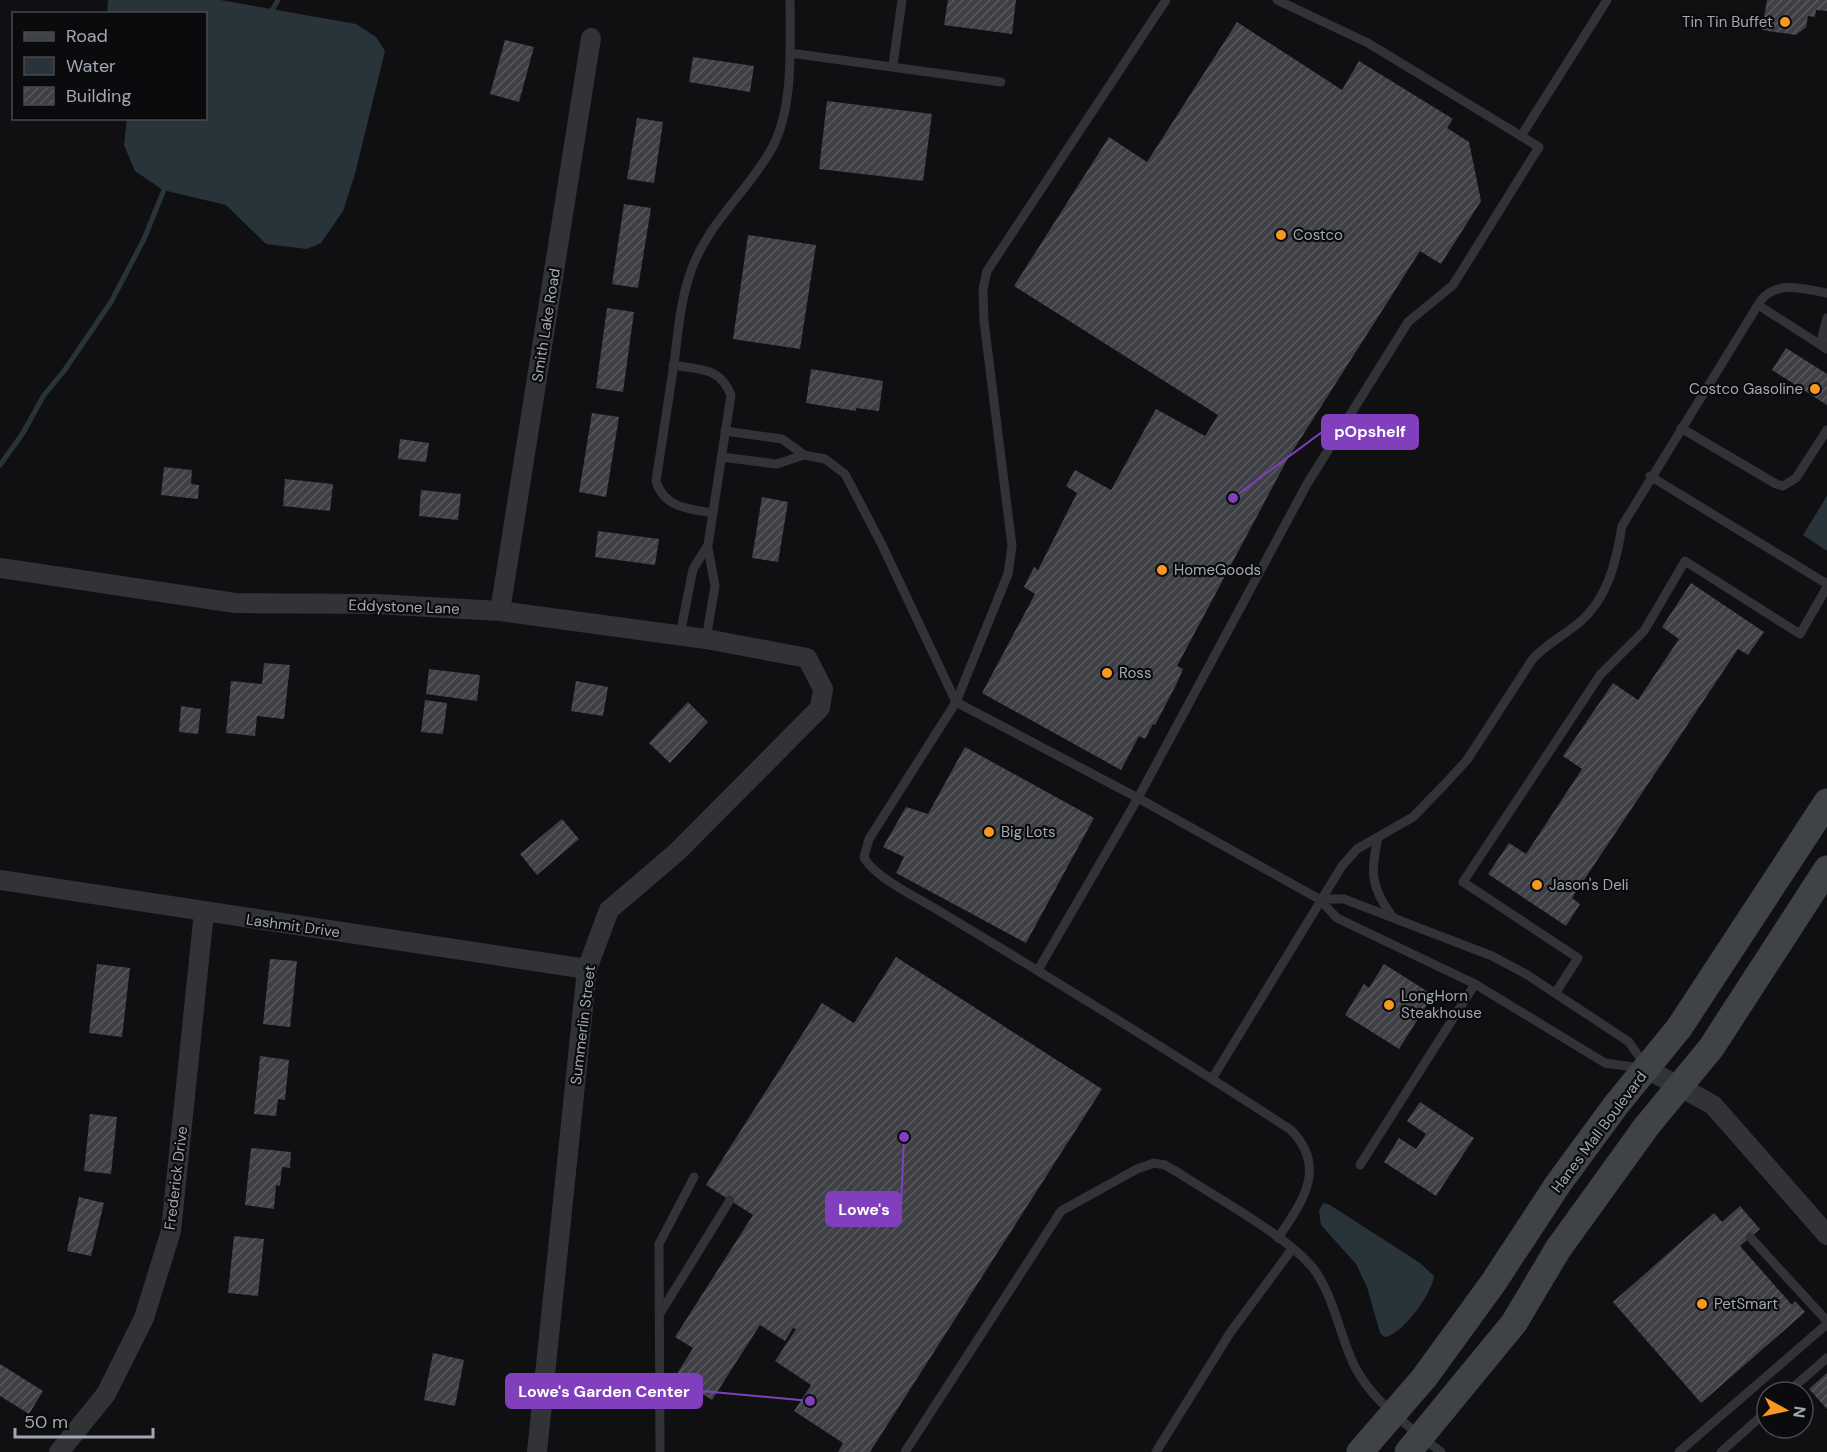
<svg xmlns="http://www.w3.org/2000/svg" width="1827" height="1452" font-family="'DM Sans',sans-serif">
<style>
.water{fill:#29343a}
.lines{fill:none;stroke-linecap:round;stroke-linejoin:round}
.stream{stroke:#29343a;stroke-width:5}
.building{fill:url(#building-hatch)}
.lane{stroke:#313337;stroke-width:9}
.street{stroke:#313337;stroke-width:20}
.secondary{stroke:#3f4247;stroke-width:27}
.poi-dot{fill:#f99821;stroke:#0b0b0d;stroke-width:2}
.labels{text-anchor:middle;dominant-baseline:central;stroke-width:4.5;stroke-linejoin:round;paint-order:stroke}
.poi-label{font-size:15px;fill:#a1a8b3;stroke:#0b0b0d;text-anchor:start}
.street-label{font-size:15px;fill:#a1a8b3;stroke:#0b0b0d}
.leader{fill:none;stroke:#813fbd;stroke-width:2}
.callout-dot{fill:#813fbd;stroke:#0b0b0d;stroke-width:2}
.callout{fill:#813fbd;stroke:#813fbd;stroke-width:2}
.callout-label{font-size:16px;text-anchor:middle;font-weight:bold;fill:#fff}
</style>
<defs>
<pattern id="building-hatch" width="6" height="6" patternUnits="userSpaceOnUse" patternTransform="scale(1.5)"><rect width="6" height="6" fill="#3f4045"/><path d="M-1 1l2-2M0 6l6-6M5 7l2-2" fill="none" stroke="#58595d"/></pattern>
</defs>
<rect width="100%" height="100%" fill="#101012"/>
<g class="water">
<polygon points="108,0 220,0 356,24 376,37 385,51 355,174 343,211 321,243 307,249 266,244 226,205 163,190 135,171 124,145 127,119 206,118 206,14 107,13"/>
<polygon points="1827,496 1827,551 1803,535"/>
<path d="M1323,1203L1330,1205L1420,1263L1434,1276C1433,1292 1401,1337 1384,1337L1380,1333L1367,1287L1356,1264L1321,1225L1319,1211Z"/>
</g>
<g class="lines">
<g class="stream">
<polyline points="270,14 278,0"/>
<polyline points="0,465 23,433 44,395 64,371 111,302 144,239 166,185"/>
</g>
</g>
<g class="building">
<polygon points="948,0 1016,0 1012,34 944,25"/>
<polygon points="1767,0 1827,0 1827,11 1816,10 1815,17 1808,16 1806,27 1796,35 1762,30"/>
<polygon points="1237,22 1342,90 1359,61 1453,119 1447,128 1469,142 1481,201 1441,264 1420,251 1287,460 1177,666 1183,669 1176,685 1155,725 1153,724 1145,739 1139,736 1121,770 982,693 1035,594 1024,587 1034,567 1038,570 1077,493 1066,486 1075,470 1111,490 1156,409 1205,436 1218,415 1014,286 1109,137 1147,162"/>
<polygon points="505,40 534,47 519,102 490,94"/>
<polygon points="693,57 754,66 750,92 689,82"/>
<polygon points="827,101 932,114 923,181 819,169"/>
<polygon points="637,118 663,122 654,183 627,179"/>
<polygon points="624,204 651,208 638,288 612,284"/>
<polygon points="748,235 816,245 800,349 733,339"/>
<polygon points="607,308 634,312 623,392 596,388"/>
<polygon points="1786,348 1827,374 1827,405 1772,370"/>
<polygon points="811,369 883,381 879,411 856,408 856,411 806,403"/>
<polygon points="592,413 619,417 606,497 579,492"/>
<polygon points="400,439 429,443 426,462 398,459"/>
<polygon points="164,467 192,470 191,484 199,485 198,499 161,495"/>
<polygon points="285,479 333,484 330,511 283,506"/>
<polygon points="421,490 461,494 458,520 419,516"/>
<polygon points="762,497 788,502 778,562 752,558"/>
<polygon points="598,531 659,539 655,565 595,557"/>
<polygon points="1691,583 1764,632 1748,655 1738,649 1572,898 1580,904 1566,926 1488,874 1509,843 1526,854 1582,769 1563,756 1613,683 1638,700 1679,639 1662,627"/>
<polygon points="264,663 290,665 284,719 257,716 255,736 226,733 231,681 262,684"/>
<polygon points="429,669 480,675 477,701 426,694"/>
<polygon points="576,681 608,687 603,716 571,711"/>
<polygon points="425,700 447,703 443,734 421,732"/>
<polygon points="688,702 708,722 670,763 649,743"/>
<polygon points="181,706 201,709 198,734 179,732"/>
<polygon points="965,747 1094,818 1026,943 896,873 904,857 883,847 906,807 928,814"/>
<polygon points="562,819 579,839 537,875 520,854"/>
<polygon points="896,957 1102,1089 870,1452 838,1452 843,1443 794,1411 811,1385 775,1361 796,1329 793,1328 785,1341 760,1325 712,1400 675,1377 693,1348 675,1337 753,1215 706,1185 822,1003 854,1023"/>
<polygon points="270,959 297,961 290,1027 263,1024"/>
<polygon points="97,964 130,968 122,1037 89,1033"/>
<polygon points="1384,964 1433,995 1399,1049 1345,1015 1364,984 1369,988"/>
<polygon points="260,1056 289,1060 285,1100 278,1099 276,1116 254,1114"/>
<polygon points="1420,1102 1474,1138 1436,1196 1384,1162 1399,1138 1416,1149 1426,1134 1407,1121"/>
<polygon points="90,1114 117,1117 111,1174 84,1171"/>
<polygon points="251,1148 291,1152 290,1168 282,1167 280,1186 276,1185 274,1209 245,1205"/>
<polygon points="79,1197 104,1203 91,1256 67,1251"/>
<polygon points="1740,1206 1760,1229 1740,1246 1792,1305 1795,1301 1805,1312 1701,1403 1613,1302 1714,1213 1722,1222"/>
<polygon points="234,1236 264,1239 258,1296 228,1293"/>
<polygon points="433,1353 464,1360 455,1406 424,1400"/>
<polygon points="0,1364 43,1391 29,1414 0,1396"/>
<polygon points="1827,1373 1827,1409 1809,1389"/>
</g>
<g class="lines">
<g class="lane">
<path d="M1166,0L987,271L983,289L984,321L1012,546L1008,574L956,702L869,839L864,857C873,877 922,900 941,912C1059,983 1176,1055 1291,1130C1328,1168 1302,1202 1278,1238"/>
<polyline points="790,53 1001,82"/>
<polyline points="893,65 902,0"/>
<polyline points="1521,136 1607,0"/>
<polyline points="1758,305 1827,349"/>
<polyline points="1825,348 1822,337 1827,318"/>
<path d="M673,365C701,370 720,367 731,395L708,545L693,569L680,635"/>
<polyline points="1681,428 1776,484 1783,486 1796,478 1827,430"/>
<polyline points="725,431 782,439 804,455"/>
<polyline points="721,457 777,464 804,455 825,459 845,474 882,545 956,702 1138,798 1319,899 1337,918 1475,984 1605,1063 1640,1068"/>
<polyline points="1650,476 1827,584"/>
<path d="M713,513C689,509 664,508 656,481C662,442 668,403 674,364C678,333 680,303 690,274C706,224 747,193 772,148C794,108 790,45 790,0"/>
<polyline points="706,639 715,586 708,548"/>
<path d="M1378,838C1370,872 1371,888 1392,916"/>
<polyline points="1319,899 1344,899 1492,956 1526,974 1629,1042 1644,1064"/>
<polyline points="1038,970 1138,798 1307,484 1408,322 1453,285 1539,147 1368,43 1277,0"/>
<polyline points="1556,992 1578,958 1463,882 1600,675 1644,631 1685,561 1800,634 1827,587"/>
<path d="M1212,1079L1342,866L1357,849L1413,817L1444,785L1467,760L1532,660C1544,646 1558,639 1572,628C1606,605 1616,564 1622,526L1761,300C1778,280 1804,289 1827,293"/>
<polyline points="1360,1165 1475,984"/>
<polyline points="1750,1237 1827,1321"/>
<polyline points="661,1312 730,1200"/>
<polyline points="1788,1392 1827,1358"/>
<polyline points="660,1452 659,1244 694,1177"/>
<path d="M905,1452L1061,1211L1137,1169L1154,1163L1165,1165L1179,1173C1215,1197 1287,1236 1313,1268C1333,1294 1340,1336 1354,1365C1372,1402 1410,1427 1441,1452"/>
<polyline points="1156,1452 1230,1333 1292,1249"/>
<polyline points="1679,1452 1827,1324"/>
<polyline points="1721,1452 1767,1411"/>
</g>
<g class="street">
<polyline points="0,568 235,603 376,604 500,611 706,639 807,658 823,689 820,708 677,852 609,910 587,969 537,1452"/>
<polyline points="500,611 591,38"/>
<polyline points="0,880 587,969"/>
<polyline points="1647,1069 1713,1105 1827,1235"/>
<polyline points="59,1452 106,1394 144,1318 171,1231 204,912"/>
</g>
<g class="secondary">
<polyline points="1360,1452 1424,1378 1493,1283 1558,1184 1616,1105 1679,1028 1827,802"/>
<polyline points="1408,1452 1514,1323 1558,1249 1646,1127 1711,1048 1827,869"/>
</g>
</g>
<g class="poi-dot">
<circle cx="1785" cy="22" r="6"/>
<circle cx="1281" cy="235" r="6"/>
<circle cx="1815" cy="389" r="6"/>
<circle cx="1162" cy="570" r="6"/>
<circle cx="1107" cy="673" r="6"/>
<circle cx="989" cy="832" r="6"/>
<circle cx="1537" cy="885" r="6"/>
<circle cx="1389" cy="1005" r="6"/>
<circle cx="1702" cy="1304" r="6"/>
</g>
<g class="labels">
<g class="poi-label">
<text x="1773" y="22" text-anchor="end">Tin Tin Buffet</text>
<text x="1293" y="235">Costco</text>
<text x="1803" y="389" text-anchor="end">Costco Gasoline</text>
<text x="1174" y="570">HomeGoods</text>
<text x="1119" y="673">Ross</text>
<text x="1001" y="832">Big Lots</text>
<text x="1549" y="885">Jason's Deli</text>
<text x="1401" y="996">LongHorn<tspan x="1401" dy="17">Steakhouse</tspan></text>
<text x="1714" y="1304">PetSmart</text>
</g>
<g class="street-label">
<text transform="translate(546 325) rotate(-81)">Smith Lake Road</text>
<text transform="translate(404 607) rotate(2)">Eddystone Lane</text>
<text transform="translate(293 926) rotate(8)">Lashmit Drive</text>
<text transform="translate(583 1025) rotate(-83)">Summerlin Street</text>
<text transform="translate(1599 1132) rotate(-53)">Hanes Mall Boulevard</text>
<text transform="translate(176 1178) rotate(-83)">Frederick Drive</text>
</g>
</g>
<path class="leader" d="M1233 498L1322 432M904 1137L901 1209M810 1401L702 1391"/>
<g class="callout-dot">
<circle cx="1233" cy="498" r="6"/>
<circle cx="904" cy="1137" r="6"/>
<circle cx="810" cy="1401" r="6"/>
</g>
<g class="callout">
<rect x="1322" y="415" width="96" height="34" rx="6"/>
<rect x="826" y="1192" width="75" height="34" rx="6"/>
<rect x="506" y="1374" width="196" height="34" rx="6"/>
</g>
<g class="callout-label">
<text x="1370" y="437">pOpshelf</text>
<text x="864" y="1215">Lowe's</text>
<text x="604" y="1397">Lowe's Garden Center</text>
</g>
<rect x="12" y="12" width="195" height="108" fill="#0b0b0d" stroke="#474a4f" stroke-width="1.5"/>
<rect x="24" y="32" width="30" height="9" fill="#3f4247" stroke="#474a4f" stroke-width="1.5"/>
<text x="66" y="42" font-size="18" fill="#a1a8b3">Road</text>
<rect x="24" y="57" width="30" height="18" fill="#29343a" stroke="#474a4f" stroke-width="1.5"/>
<text x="66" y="72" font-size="18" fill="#a1a8b3">Water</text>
<rect x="24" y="87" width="30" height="18" fill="url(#building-hatch)" stroke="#474a4f" stroke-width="1.5"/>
<text x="66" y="102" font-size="18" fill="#a1a8b3">Building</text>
<g transform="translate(1785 1410) rotate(98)"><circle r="28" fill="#0b0b0d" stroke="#474a4f" stroke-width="1.5"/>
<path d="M0-4.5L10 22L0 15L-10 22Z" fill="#f99821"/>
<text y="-9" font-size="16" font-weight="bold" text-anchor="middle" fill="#a1a8b3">N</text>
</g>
<path d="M15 1428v9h138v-9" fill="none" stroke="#a1a8b3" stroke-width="3"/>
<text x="24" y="1428" font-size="18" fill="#a1a8b3" stroke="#0b0b0d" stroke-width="4.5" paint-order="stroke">50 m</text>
</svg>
